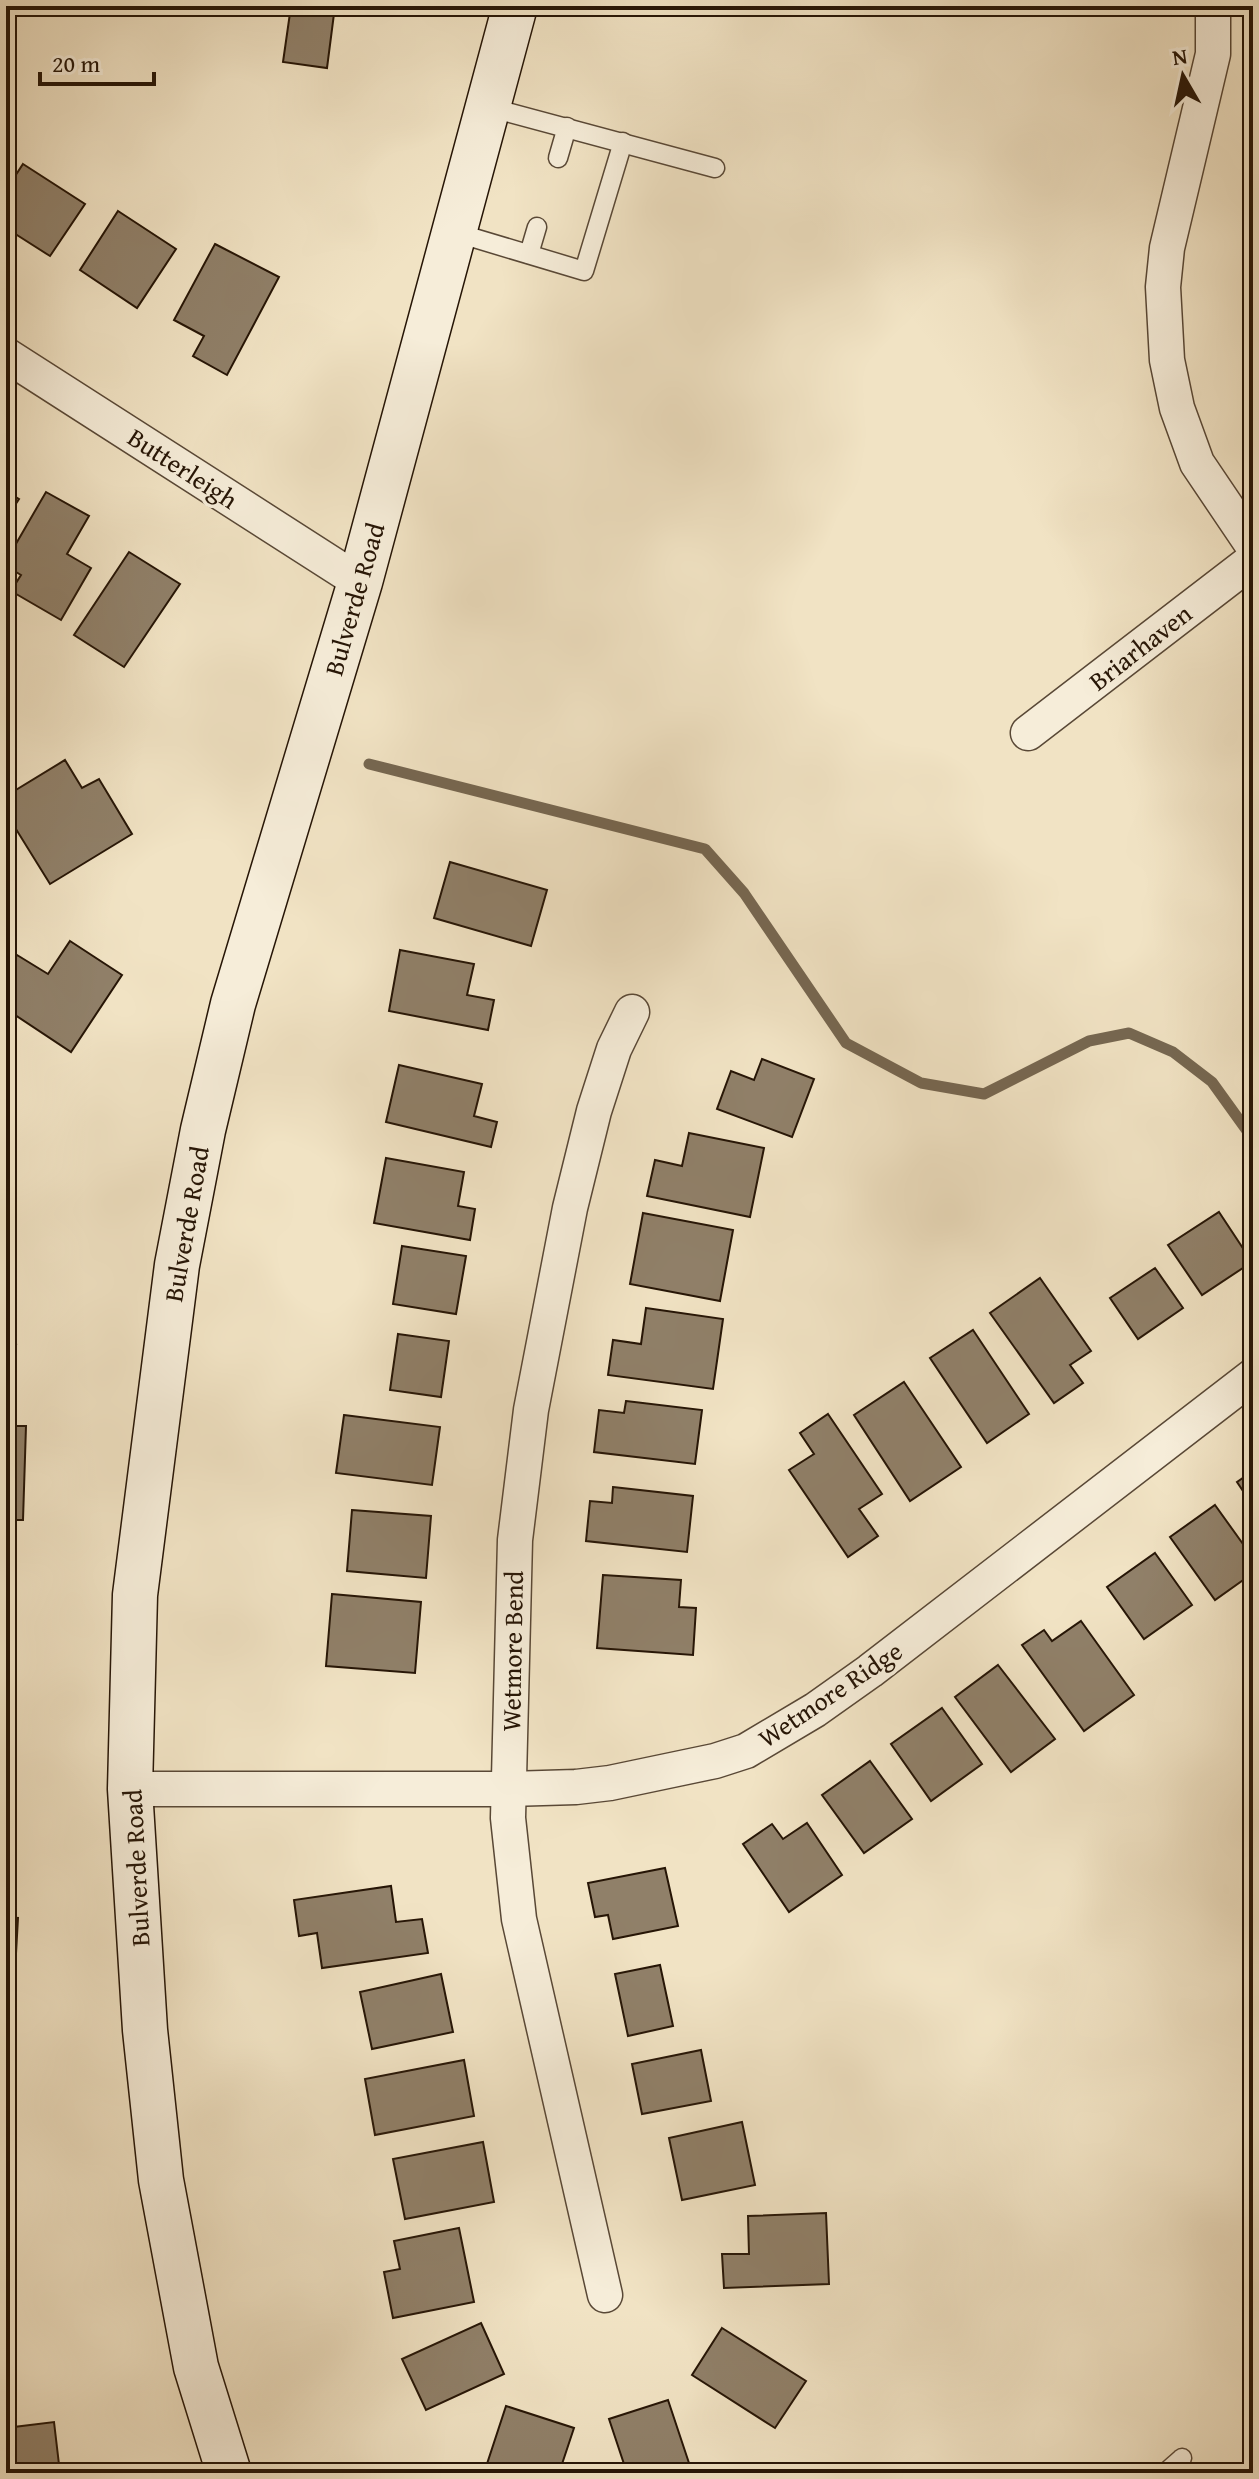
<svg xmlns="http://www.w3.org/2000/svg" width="1259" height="2479" font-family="'Gentium Book Plus',serif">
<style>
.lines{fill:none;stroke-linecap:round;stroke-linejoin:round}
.stream{stroke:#766751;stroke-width:11}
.building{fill:#908069;stroke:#261506;stroke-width:2}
.lane-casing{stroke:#594836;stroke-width:21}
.street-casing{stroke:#594836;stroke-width:37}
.secondary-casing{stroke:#261506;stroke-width:47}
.lane{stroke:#f6edd9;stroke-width:18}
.street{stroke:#f6edd9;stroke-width:34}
.secondary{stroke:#f6edd9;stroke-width:44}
.labels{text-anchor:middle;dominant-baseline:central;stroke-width:7;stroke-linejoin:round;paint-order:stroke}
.street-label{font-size:26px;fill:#261506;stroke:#f6edd9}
</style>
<rect width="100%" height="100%" fill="#f1e3c4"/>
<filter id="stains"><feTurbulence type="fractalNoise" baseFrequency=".0025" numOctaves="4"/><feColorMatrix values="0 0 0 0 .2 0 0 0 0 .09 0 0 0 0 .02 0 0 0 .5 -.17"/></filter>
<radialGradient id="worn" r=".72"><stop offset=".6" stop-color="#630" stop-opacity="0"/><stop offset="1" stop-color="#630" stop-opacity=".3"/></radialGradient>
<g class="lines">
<polyline class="stream" points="369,764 705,849 744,893 846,1043 921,1083 984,1094 1089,1041 1129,1033 1173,1052 1212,1082 1253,1139"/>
</g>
<g class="building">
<polygon points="291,6 335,6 327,68 283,62"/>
<polygon points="23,164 85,204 50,256 6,228 6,190"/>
<polygon points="118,211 176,249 137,308 80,270"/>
<polygon points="215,244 279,277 227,375 193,356 204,336 174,320"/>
<polygon points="6,491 19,499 6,519"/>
<polygon points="46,492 89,516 67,554 91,568 61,620 11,591 21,575 6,566 6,561"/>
<polygon points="129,552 180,584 124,667 74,635"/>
<polygon points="65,760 82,788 99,779 132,834 50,884 6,813 6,796"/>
<polygon points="450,862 547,890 531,946 434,918"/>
<polygon points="70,941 122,975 71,1052 6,1009 6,971 17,955 48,974"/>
<polygon points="400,950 474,964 467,995 494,1000 488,1030 389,1011"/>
<polygon points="762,1059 814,1079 792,1137 717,1109 731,1071 754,1080"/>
<polygon points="399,1065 482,1084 474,1116 497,1122 491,1147 386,1122"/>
<polygon points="6,1079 15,1095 6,1100"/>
<polygon points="689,1133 764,1148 750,1217 647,1196 655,1160 682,1166"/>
<polygon points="386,1158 464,1172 458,1206 475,1209 470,1240 374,1223"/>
<polygon points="1219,1212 1252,1262 1202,1295 1168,1245"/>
<polygon points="643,1213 733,1230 720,1301 630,1284"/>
<polygon points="402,1246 466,1256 456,1314 393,1304"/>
<polygon points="1155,1268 1183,1308 1138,1339 1110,1298"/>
<polygon points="1040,1278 1091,1351 1070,1365 1083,1383 1054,1403 990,1313"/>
<polygon points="646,1308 723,1319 713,1389 608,1375 613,1340 641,1344"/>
<polygon points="6,1329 16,1344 6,1351"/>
<polygon points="973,1330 1029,1414 987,1443 930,1358"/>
<polygon points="398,1334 449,1341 441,1397 390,1390"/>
<polygon points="904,1382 961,1467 910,1501 854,1415"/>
<polygon points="626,1401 702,1410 695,1464 594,1452 599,1410 624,1413"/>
<polygon points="828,1414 882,1494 859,1509 878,1536 848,1557 789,1470 814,1454 800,1433"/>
<polygon points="344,1415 440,1427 432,1485 336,1473"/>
<polygon points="6,1426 26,1426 23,1520 6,1520"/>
<polygon points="1253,1471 1253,1506 1237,1482"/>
<polygon points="613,1487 693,1496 687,1552 586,1541 590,1501 612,1503"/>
<polygon points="1215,1505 1253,1558 1253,1573 1215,1600 1170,1537"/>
<polygon points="352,1510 431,1516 426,1578 347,1571"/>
<polygon points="1155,1553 1192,1605 1144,1639 1107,1587"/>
<polygon points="603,1575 681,1580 679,1607 696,1608 693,1655 597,1648"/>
<polygon points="332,1594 421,1602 415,1673 326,1666"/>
<polygon points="1081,1621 1134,1695 1084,1731 1022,1645 1044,1630 1052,1641"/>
<polygon points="998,1665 1055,1739 1011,1772 955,1697"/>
<polygon points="942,1708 982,1764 931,1801 891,1744"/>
<polygon points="870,1761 912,1819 864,1853 822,1795"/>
<polygon points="807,1823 842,1875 789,1912 743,1844 772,1824 783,1839"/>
<polygon points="665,1868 678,1926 613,1939 608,1915 595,1917 588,1883"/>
<polygon points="391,1886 396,1922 422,1919 428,1953 322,1968 317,1933 299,1936 294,1900"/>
<polygon points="6,1917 18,1918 12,2024 6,2024"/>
<polygon points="660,1965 673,2026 628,2036 615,1974"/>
<polygon points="441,1974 453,2032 372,2049 360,1992"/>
<polygon points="701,2050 711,2101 642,2114 632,2064"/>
<polygon points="464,2060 474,2116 375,2135 365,2079"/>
<polygon points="742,2122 755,2185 682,2200 669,2138"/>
<polygon points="483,2142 494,2202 405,2219 393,2159"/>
<polygon points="826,2213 829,2284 724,2288 722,2254 749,2254 748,2216"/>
<polygon points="459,2228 474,2302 393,2318 384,2272 400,2269 394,2241"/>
<polygon points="481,2323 504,2374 426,2410 402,2359"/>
<polygon points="722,2328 806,2381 775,2428 692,2375"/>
<polygon points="668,2400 689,2463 658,2473 627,2473 609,2419"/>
<polygon points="506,2406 574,2428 559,2473 484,2473"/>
<polygon points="54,2422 60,2473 6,2473 6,2428"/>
</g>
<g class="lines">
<g class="lane-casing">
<g id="lane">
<polyline points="488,107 715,168"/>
<polyline points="558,158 567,127"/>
<polyline points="454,232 584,271 623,142"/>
<polyline points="529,254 537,227"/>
<polyline points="1165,2473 1182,2458"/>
</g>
</g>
<g class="street-casing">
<g id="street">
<polyline points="1213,6 1213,54 1167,248 1163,287 1167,360 1177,408 1197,463 1253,546"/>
<polyline points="6,355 360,582"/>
<polyline points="1028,733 1253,560"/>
<polyline points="130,1789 509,1789 576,1787 610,1783 715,1761 746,1751 815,1710 870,1671 1253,1376"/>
<polyline points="605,2295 519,1919 508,1818 515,1540 531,1410 570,1208 594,1111 614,1049 632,1012"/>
</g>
</g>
<g class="secondary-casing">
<polyline id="secondary" points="229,2473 196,2367 161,2180 145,2030 130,1789 135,1595 177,1265 203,1130 233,1004 360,582 515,6"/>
</g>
<use href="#lane" class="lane"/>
<use href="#street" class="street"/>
<use href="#secondary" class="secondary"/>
</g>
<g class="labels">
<g class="street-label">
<text transform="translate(183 468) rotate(33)">Butterleigh</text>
<text transform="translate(354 599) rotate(-74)">Bulverde Road</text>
<text transform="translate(1140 647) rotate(-38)">Briarhaven</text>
<text transform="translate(186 1224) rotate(-80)">Bulverde Road</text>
<text transform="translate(512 1651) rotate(-89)">Wetmore Bend</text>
<text transform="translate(830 1694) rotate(-34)">Wetmore Ridge</text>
<text transform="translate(136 1868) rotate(-93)">Bulverde Road</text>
</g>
</g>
<rect width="1259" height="2479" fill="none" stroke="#f1e3c4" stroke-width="32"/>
<rect x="8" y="8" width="1243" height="2463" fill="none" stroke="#261506" stroke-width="4"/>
<rect x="16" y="16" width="1227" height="2447" fill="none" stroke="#261506" stroke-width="2"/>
<g transform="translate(1183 76) rotate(351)" stroke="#f6edd9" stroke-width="6" paint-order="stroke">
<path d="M0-6L14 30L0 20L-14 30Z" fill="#261506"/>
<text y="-12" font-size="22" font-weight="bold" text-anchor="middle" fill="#261506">N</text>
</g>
<path d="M40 72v12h114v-12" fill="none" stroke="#261506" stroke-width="4"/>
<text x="52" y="72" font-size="24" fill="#261506" stroke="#f6edd9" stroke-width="6" paint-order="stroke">20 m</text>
<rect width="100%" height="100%" filter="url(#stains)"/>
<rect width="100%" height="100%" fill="url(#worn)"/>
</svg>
